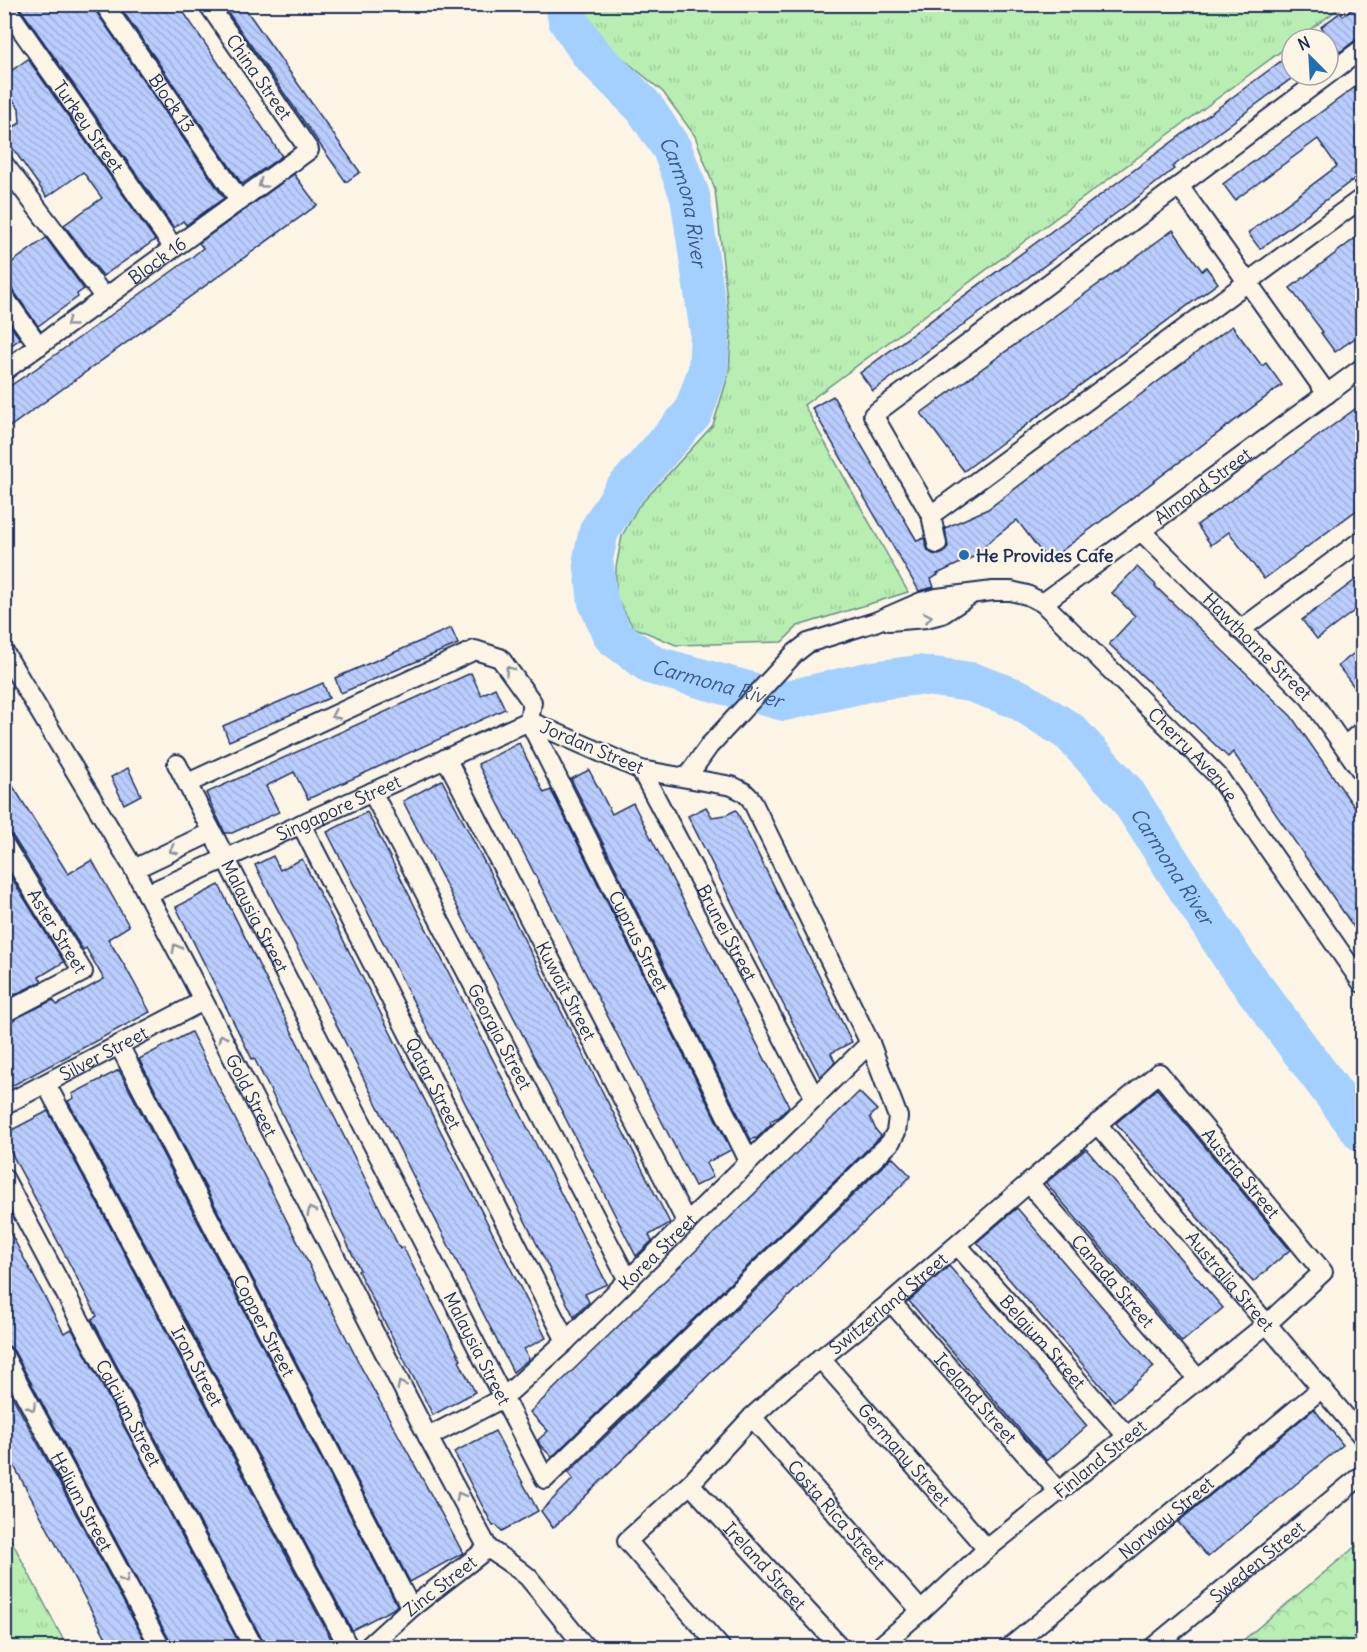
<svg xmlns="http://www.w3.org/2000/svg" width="1367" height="1652" font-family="Delius,sans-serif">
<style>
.grass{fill:url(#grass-tufts);stroke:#6a8e88;stroke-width:1.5}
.forest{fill:url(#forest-crowns);stroke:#6a8e88;stroke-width:1.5}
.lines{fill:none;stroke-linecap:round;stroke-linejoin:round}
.river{stroke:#a3d0fe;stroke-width:40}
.building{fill:url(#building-back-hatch);stroke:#1b2f5e;stroke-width:1.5}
.street-casing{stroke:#1b2f5e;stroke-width:22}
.street{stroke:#fcf5e5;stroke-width:18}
.oneway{stroke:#8c92a2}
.poi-dot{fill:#1f6fb2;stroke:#fcf5e5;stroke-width:2}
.labels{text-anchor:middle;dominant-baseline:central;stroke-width:4.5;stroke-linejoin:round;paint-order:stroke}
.street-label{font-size:18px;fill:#1b2f5e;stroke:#fcf5e5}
.poi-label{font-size:18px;font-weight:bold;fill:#1b2f5e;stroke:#fcf5e5;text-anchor:start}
.water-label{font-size:20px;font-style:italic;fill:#3d5786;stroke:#fcf5e5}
</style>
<defs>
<pattern id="grass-tufts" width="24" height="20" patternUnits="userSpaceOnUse" patternTransform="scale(1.5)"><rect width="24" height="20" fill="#b8eeb1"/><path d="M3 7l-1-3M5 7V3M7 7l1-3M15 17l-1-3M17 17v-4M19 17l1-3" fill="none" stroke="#9ecc9b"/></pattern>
<pattern id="forest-crowns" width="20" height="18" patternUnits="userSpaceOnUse" patternTransform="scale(1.5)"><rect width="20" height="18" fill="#b8eeb1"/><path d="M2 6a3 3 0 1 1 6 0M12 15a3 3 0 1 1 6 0" fill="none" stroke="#9ecc9b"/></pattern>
<pattern id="building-back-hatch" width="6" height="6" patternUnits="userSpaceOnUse" patternTransform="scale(1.5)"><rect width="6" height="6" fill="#bacdfd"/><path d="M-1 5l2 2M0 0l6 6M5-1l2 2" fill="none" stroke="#9fb0db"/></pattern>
</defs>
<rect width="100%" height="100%" fill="#fcf5e5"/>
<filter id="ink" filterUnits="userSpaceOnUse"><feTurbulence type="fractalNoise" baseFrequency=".0167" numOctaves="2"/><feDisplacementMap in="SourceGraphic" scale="12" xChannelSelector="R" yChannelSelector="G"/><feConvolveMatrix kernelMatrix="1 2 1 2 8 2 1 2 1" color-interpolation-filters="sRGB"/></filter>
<g filter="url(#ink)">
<g class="grass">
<polygon points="582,5 582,4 1344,5 1297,39 1292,39 1292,43 804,405 908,592 798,626 782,642 676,645 633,627 616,597 616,567 622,536 638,507 713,425 729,373 731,336 715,190 695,136 663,92 603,42 586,15"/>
<polygon points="5,1528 67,1647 5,1647"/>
</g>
<polygon class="forest" points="1362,1541 1362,1647 1235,1647"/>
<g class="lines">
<path class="river" id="s1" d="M565,4L568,20L590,53L644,107L672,149L690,196L710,333L708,370L693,413L623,492L599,531L593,559L598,602L613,636L652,665L784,701L872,681L918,675L971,682L1018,699L1070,732L1125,792L1235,962L1362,1132"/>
</g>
<g class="building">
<polygon points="17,4 93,4 95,10 224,198 186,225 183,221 174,228"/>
<polygon points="118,4 178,4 282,156 242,184"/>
<polygon points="222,4 242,4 360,172 346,182"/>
<polygon points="1359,4 1362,4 1362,35 1340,52 1335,46 1328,51 1328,36 1321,27 1341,12 1343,16"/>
<polygon points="1292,53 1292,78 1172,167 1174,169 1137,198 873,391 860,373"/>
<polygon points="28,59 155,240 103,276 64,225 102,198 83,172 47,197 4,136 4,133 20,123 19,108 4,88 4,76"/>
<polygon points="1362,82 1362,173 1260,249 1248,233 1337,166 1318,139 1235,200 1223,184"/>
<polygon points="294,174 317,205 4,431 4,390 34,370 192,257 203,248 199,243"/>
<polygon points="1173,230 1202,271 1206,267 1218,283 964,471 921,413"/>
<polygon points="1362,233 1362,333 1335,352 1321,333 1323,332 1290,288"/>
<polygon points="46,238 84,289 77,294 78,297 38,326 13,290 9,287 4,286 4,268"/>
<polygon points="4,317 20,339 4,350"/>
<polygon points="1232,326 1262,366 1266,363 1282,385 1048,561 1017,520 985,545 988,550 937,574 938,575 931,579 934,587 919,591 812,408 833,396 917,541 924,538 928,551 933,554 939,555 944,553 948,547 945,528 988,509"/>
<polygon points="1362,404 1362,506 1264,579 1229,532 1211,545 1197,525"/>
<polygon points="1137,567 1156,585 1155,586 1291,716 1362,818 1362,939 1233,752 1228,757 1109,644 1135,616 1112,593"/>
<polygon points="1362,575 1362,605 1317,639 1302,620"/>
<polygon points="451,628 458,644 341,693 335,678"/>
<polygon points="1362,647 1362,697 1338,666"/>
<polygon points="471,673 481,695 495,688 505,709 308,799 294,772 266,786 279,812 232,833 225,833 206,793"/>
<polygon points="323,683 329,698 229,741 223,726"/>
<polygon points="519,743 544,793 551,790 731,1150 706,1163 713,1177 695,1186 478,764"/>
<polygon points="128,768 141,795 124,804 111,777"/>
<polygon points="589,770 612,814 633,803 789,1106 779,1117 770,1121 771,1124 756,1139 755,1138 751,1140 571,779"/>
<polygon points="4,772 68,874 92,860 129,926 108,939 126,968 150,1012 4,1090 4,1024 53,1000 57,1005 104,979 86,948 83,950 14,838 10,834 4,833"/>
<polygon points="442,780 670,1223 649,1235 652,1241 636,1256 403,801"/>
<polygon points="706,807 712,817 726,815 736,810 852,1042 831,1053 835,1062 820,1077 688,816"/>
<polygon points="367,812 607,1284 585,1294 589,1302 574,1317 327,832"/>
<polygon points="273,856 280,870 302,859 546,1338 524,1349 529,1359 513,1372 255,865"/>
<polygon points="4,866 64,962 39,977 42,981 4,1000"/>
<polygon points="219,885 400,1249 403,1247 461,1360 459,1361 475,1392 433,1415 358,1271 360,1270 348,1245 254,1058 252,1059 176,907"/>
<polygon points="191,1032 361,1367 463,1553 410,1582 139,1059"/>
<polygon points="119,1070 397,1605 393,1609 352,1630 68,1101 74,1098 72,1094"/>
<polygon points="1157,1089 1290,1250 1253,1282 1116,1123"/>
<polygon points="859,1092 877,1110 870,1117 876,1130 881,1136 552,1457 540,1445 538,1440 548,1431 530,1412"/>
<polygon points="48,1111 332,1641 331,1641 334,1647 265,1647 264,1643 92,1319 97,1316 4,1139 4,1134"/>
<polygon points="1086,1149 1223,1308 1182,1342 1046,1183"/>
<polygon points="892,1157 911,1176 553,1528 541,1511 573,1479 568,1473"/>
<polygon points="1017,1208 1154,1367 1114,1401 977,1242"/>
<polygon points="4,1221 64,1333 72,1329 241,1647 172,1647 171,1643 14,1351 9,1346 4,1345"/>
<polygon points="949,1266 1087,1426 1047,1461 909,1301"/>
<polygon points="4,1381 148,1647 111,1647 4,1447"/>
<polygon points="1314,1409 1343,1445 1208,1557 1178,1522"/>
<polygon points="495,1431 538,1511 502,1531 496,1525 493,1526 454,1452"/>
</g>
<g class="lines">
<g class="street-casing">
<g id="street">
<path id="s2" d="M104,4L240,201"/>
<path id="s3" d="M4,5L174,248"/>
<polyline points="4,164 105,298"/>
<polyline points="1179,186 1327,394"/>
<polyline points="4,297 39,346"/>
<path id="s4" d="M4,371L309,150L208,4"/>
<polyline points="931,515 1362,198"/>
<path id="s5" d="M1141,531L1310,698L1362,772"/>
<polyline points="937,544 931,515 873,415 1362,49"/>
<path id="s6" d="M1043,603L1362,368"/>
<polyline points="889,621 926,618 942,614 969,596"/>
<polyline points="1240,630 1362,540"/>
<path id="s7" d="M4,652L134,869L187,969L428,1437L488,1548L518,1569L528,1577L586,1648"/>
<path id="s8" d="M529,721L749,1161"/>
<polyline points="1345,746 1362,731"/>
<path id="s9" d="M446,758L687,1223"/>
<path id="s10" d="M177,764L545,1479L890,1143L896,1132L898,1117L870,1043L751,799L744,792L732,786L641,770L529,721"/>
<path id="s11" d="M641,770L815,1098"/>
<path id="s12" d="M687,777L709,746L794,654L808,643L875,622L921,602L937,598L993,591H1011L1027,595L1043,603L1217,775L1362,983"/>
<polyline points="188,783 475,650 500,658 532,702 529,721"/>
<path id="s13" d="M372,792L628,1280"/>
<path id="s14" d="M301,824L566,1341"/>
<path id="s15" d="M4,844L83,972L4,1013"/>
<polyline points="134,869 212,832"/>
<path id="s16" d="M147,894L529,721"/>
<path id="s17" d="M119,1045L411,1608"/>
<path id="s18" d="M46,1084L349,1648"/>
<path id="s19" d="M4,1105L203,1001"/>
<path id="s20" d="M1097,1124L1362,1436"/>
<path id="s21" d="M4,1178L254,1648"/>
<path id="s22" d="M1029,1183L1198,1379"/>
<path id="s23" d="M958,1246L1127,1436"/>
<path id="s24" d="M891,1302L1059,1492"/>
<path id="s25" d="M4,1356L161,1648"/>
<path id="s26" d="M820,1358L987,1549"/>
<path id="s27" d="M752,1417L921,1611"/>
<path id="s28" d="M428,1437L503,1398L566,1341L870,1043"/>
<path id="s29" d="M690,1484L841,1648"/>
<path id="s30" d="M367,1648L411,1608L488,1548"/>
<path id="s31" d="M721,1648L627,1541L690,1484L752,1417L784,1388L891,1302L1097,1124L1159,1073L1323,1272L1268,1323L987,1549L921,1611L878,1648"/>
<path id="s32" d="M1009,1648L1322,1388"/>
<path id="s33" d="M1152,1648L1362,1475"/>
</g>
</g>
<use href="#street" class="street"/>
</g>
<defs><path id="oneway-chevron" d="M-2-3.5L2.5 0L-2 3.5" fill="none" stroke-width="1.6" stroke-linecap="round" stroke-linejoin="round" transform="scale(1.5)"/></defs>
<g class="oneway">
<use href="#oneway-chevron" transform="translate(262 184) rotate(144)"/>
<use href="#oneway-chevron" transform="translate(70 323) rotate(144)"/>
<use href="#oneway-chevron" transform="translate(928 617) rotate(-12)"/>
<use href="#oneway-chevron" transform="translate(509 670) rotate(-126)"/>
<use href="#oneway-chevron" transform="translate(335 715) rotate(155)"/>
<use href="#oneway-chevron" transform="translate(173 850) rotate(155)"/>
<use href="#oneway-chevron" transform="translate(176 948) rotate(-118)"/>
<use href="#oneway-chevron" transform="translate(222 1038) rotate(-117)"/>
<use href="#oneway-chevron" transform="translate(311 1211) rotate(-117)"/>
<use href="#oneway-chevron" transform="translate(401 1385) rotate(-117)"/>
<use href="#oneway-chevron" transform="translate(32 1407) rotate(62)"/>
<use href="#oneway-chevron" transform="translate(460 1496) rotate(-118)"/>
<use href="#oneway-chevron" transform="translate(125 1579) rotate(62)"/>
</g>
</g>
<circle class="poi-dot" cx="964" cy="555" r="6"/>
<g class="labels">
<g class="street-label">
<text transform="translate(259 77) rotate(55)">China Street</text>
<text stroke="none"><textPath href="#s2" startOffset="120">Block 13</textPath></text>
<text stroke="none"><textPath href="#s3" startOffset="148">Turkey Street</textPath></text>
<text stroke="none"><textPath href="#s4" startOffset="189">Block 16</textPath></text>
<text stroke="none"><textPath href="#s6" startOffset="198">Almond Street</textPath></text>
<text stroke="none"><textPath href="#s5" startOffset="164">Hawthorne Street</textPath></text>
<text transform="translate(592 747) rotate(23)">Jordan Street</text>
<text stroke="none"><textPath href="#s12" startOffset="640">Cherry Avenue</textPath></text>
<text stroke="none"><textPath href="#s16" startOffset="210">Singapore Street</textPath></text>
<text stroke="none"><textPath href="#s10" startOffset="171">Malaysia Street</textPath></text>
<text stroke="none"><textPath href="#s15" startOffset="102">Aster Street</textPath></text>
<text stroke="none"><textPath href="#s11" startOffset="184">Brunei Street</textPath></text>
<text stroke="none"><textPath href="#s8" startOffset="246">Cyprus Street</textPath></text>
<text stroke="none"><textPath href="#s9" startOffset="262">Kuwait Street</textPath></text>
<text stroke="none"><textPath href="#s13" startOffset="276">Georgia Street</textPath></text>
<text stroke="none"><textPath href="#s19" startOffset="112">Silver Street</textPath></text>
<text stroke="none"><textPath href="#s14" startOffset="291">Qatar Street</textPath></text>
<text stroke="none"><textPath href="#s7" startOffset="508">Gold Street</textPath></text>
<text stroke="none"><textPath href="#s31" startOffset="981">Austria Street</textPath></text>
<text stroke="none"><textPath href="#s28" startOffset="297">Korea Street</textPath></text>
<text stroke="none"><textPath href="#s20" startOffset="206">Australia Street</textPath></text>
<text stroke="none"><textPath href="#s22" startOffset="129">Canada Street</textPath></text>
<text stroke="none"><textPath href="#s31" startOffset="496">Switzerland Street</textPath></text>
<text stroke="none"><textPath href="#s17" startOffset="316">Copper Street</textPath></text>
<text stroke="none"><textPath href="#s23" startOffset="128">Belgium Street</textPath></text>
<text stroke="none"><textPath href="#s10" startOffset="657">Malaysia Street</textPath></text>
<text stroke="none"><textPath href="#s18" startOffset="320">Iron Street</textPath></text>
<text stroke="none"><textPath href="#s24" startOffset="128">Iceland Street</textPath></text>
<text stroke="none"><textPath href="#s21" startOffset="266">Calcium Street</textPath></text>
<text stroke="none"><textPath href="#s26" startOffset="128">Germany Street</textPath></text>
<text transform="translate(1100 1459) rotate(-39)">Finland Street</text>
<text stroke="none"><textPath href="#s25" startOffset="165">Helium Street</textPath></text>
<text stroke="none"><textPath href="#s27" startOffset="129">Costa Rica Street</textPath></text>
<text stroke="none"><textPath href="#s32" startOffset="204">Norway Street</textPath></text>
<text stroke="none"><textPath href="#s33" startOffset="136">Sweden Street</textPath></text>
<text stroke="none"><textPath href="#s29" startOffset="111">Ireland Street</textPath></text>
<text stroke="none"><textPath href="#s30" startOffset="96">Zinc Street</textPath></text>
</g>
<g class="poi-label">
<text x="976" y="555">He Provides Cafe</text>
</g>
<g class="water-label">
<text stroke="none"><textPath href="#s1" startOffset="237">Carmona River</textPath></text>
<text stroke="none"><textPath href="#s1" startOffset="831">Carmona River</textPath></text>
<text stroke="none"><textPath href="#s1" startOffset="1371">Carmona River</textPath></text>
</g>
</g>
<rect width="1367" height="1652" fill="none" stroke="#fcf5e5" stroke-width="24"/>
<rect x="12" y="12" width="1343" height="1628" fill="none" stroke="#1b2f5e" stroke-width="2" filter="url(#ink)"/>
<g transform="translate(1310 57) rotate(336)"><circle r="28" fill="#fcf5e5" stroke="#a2a6af" stroke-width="1.5"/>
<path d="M0-4.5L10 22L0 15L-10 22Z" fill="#1f6fb2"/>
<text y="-9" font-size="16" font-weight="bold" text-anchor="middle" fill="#1b2f5e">N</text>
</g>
</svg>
